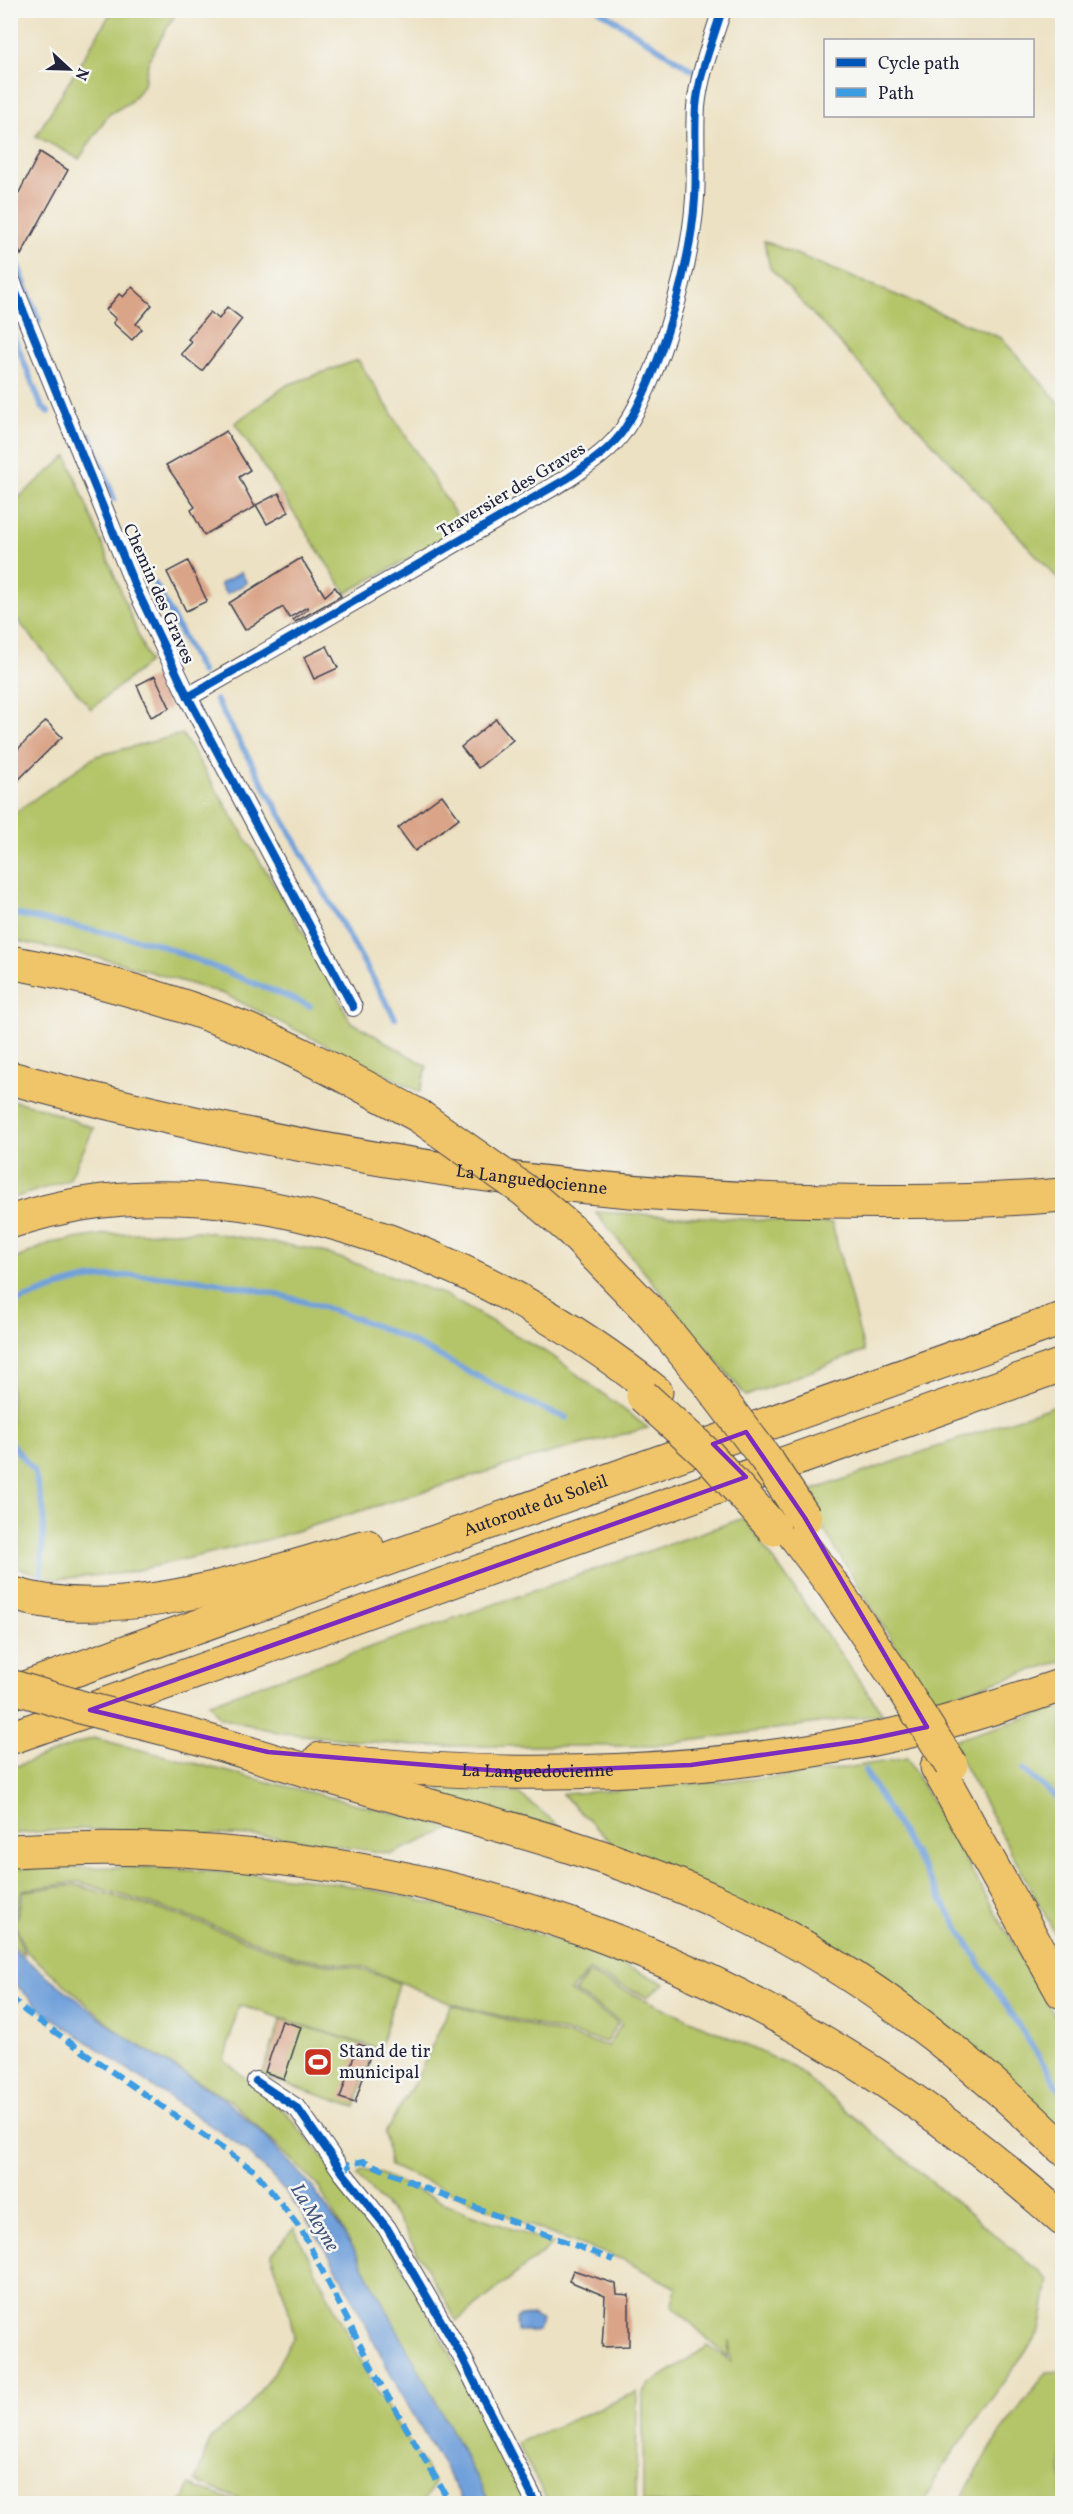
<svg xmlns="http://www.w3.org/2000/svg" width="1073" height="2514" font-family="Vollkorn,serif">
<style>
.grass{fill:#b4c467;stroke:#6b7351;stroke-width:1.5}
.water{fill:#71a0da;stroke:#4a618a;stroke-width:1.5}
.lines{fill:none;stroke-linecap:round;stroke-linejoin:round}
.stream{stroke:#71a0da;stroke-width:6}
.building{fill:#daa488}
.street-casing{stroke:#403f4f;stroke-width:20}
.highway-casing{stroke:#403f4f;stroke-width:35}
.street{stroke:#fff;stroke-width:18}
.highway{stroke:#f0c469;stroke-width:33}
.highway-bridge-casing{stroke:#403f4f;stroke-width:35;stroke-linecap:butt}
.highway-bridge{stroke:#f0c469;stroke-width:33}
.quiet{stroke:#3c9ce2;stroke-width:6;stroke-dasharray:12 6;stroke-linecap:butt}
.cycleway-casing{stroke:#f6f6f2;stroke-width:11}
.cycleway{stroke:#0057b8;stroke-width:8}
.marked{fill:none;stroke:#7b2cbf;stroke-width:4.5;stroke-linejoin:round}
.labels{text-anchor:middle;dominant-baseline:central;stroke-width:5;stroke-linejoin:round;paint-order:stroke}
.street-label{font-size:18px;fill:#22223b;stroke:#f6f6f2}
.poi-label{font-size:18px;fill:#22223b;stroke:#f6f6f2;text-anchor:start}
.water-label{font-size:20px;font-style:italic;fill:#42547b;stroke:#f6f6f2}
</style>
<rect width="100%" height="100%" fill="#f6f6f2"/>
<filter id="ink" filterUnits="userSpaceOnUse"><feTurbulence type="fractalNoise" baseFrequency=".0167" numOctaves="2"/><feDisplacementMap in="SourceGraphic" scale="12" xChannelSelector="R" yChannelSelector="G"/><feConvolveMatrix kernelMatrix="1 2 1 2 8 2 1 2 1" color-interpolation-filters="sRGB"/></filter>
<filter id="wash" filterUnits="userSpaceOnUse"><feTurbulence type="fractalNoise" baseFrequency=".008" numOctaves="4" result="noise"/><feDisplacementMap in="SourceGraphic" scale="24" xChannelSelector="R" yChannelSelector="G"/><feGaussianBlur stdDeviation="1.35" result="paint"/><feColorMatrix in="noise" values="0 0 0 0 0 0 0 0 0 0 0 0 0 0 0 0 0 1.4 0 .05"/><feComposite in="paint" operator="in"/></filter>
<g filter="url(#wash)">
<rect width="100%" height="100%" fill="#ece1c3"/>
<g class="grass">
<polygon points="112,11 177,11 149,59 144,85 130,102 108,115 79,159 36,136"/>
<polygon points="764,241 1001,338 1062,406 1062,583 770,268"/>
<polygon points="358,360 464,528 346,593 235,423 287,385"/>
<polygon points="67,456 149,662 91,709 11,612 11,504"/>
<polygon points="182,734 325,968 350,1021 427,1066 420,1092 224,994 114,961 11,940 10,816 96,756"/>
<polygon points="11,1100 41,1108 94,1128 69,1180 11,1199"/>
<polygon points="595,1212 832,1223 864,1351 746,1396"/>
<polygon points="201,1231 317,1250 443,1294 551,1355 648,1428 538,1456 270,1539 125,1573 55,1579 11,1566 11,1261 50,1243 106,1234"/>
<polygon points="1062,1403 1062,1661 930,1702 802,1494"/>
<polygon points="744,1518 883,1714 654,1746 414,1746 282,1733 220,1718 209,1703"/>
<polygon points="1062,1707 1062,1946 951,1741"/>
<polygon points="93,1738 453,1828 391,1854 278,1837 76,1829 11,1834 11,1768"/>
<polygon points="907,1758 1062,2029 1062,2133 954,2037 625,1856 562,1794 802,1775"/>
<polygon points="439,1788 518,1793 572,1836 446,1798"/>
<path d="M144,1867C195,1871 247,1873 298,1878C420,1893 552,1933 665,1983L647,1997L589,1971L570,1991L618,2023L606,2042L449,2003L364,1967L296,1957L183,1914L79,1882L22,1890L13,1922L24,1954L11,1944L10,1868Z"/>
<polygon points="77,1885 178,1915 295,1959 361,1969 399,1983 380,2049 239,2005 224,2060 286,2113 378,2224 432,2319 530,2503 490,2503 319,2187 231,2101 125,2037 25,1950 15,1923 24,1891"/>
<polygon points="589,1974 794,2067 1049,2280 1040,2331 940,2471 924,2503 643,2503 643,2394 651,2383 708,2346 731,2362 729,2340 728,2358 672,2305 676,2288 624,2260 548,2233 390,2166 385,2133 417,2078 451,2005 608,2046 622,2023 574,1991"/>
<polygon points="281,2019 374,2048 355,2107 262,2076"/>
<polygon points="362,2170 381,2174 455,2208 553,2244 457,2321 399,2220 357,2176"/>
<polygon points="294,2228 376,2390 435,2483 422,2503 248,2503 195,2481 211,2438 249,2406 275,2370 294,2336 288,2307 271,2255"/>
<polygon points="1062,2371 1062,2503 958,2503 1002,2430 1047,2372"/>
<polygon points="637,2392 636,2503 549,2503 517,2443"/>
<polygon points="190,2485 240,2503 181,2503"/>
</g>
<g class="water">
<polygon points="241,572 247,583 226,594 220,584"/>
<path d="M10,1947L125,2037L224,2099L259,2130L313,2188L353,2247L490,2503H464C444,2463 418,2425 396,2384C349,2295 317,2209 236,2143L44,2012L11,1980Z"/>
<polygon points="533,2315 541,2321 538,2331 517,2331 516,2319 519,2316"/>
</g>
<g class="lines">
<g class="stream">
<polyline points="599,10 694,71"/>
<polyline points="10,245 39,321"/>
<polyline points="10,327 42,407 48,412"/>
<polyline points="90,435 114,499"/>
<polyline points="155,584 202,673"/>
<polyline points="216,700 395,1018"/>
<polyline points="10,913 155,943 310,1006"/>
<path d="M10,1304C36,1296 62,1283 89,1279C182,1264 332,1301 416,1344C466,1369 514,1399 567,1418"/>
<polyline points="10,1442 34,1471 44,1512 41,1574"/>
<polyline points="1023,1770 1062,1802"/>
<polyline points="865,1771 986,1974 1062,2093"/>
</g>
</g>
<g id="blocks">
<g class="building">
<polygon points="40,152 68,170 21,255 10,232 10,210"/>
<polygon points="132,287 152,305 136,324 142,329 132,340 113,323 116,319 106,310 119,294 123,297"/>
<polygon points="227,307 242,319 202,371 181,354 192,342 188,339 210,312 219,319"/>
<polygon points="226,431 250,470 239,477 255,507 204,535 191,510 195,507 166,465"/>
<polygon points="279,493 289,512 267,524 256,505"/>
<polygon points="301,558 325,596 335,587 341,596 295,622 293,620 308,609 307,607 289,618 283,607 245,630 229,603"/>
<polygon points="188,561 207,601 186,611 167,572"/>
<polygon points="327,646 338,668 314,679 304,657"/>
<polygon points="155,676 170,708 151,717 137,685"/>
<polygon points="496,719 513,740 478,768 461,747"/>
<polygon points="46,721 62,737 10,788 10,757"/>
<polygon points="442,795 459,818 415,851 398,828"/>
<polygon points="282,2021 301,2027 284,2079 265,2072"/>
<polygon points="358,2044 372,2049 355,2103 340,2098"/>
<polygon points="573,2270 616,2284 617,2294 629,2295 629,2346 602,2347 605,2296 569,2281"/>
</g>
</g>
</g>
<g filter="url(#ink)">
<use href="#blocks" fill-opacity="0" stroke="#403f4f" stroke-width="1.5"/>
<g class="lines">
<g class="street-casing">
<g id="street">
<polyline points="10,278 135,586 188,697 353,1007"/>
<path d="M188,697L568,478C588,464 609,451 623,431C660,376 691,264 695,198C697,168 694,137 696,107C699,74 712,42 722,10"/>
<polyline points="256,2081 298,2109 343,2173 387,2228 462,2357 536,2504"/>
</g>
</g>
<g class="highway-casing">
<g id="highway">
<path d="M10,962C90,977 168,998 243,1028C304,1053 361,1085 419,1116"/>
<path id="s1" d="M10,1078C279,1150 555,1198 833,1201C910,1202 986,1202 1062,1195"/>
<path d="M10,1222C225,1147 489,1257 656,1392"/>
<polyline points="572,1231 653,1315 703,1376"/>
<polyline points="786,1524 834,1587 898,1681"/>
<path d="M10,1593C120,1628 260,1574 367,1546"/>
<path id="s2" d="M10,1693L1062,1319"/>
<path d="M189,1735C255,1755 321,1775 387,1794C503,1826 619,1856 728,1907C854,1966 963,2051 1062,2148"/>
<polyline points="10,1738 1062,1365"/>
<path id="s3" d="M320,1759C515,1783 719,1775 911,1731C962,1719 1012,1702 1062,1685"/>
<polyline points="937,1767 1062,1992"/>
<path d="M10,1851C410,1828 765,1951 1062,2219"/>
</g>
</g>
<use href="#street" class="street"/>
<use href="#highway" class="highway"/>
<g class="highway-bridge-casing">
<g id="highway-bridge">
<polyline points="419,1116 524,1190 572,1231"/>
<polyline points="703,1376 766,1459 805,1518"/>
<polyline points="643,1396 708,1455 774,1529"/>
<polyline points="898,1681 951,1765"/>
<polyline points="10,1686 84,1708 189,1735"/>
</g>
</g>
<use href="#highway-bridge" class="highway-bridge"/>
<g class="quiet">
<polyline points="10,1996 25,2011 256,2172 302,2231 377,2378 451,2504"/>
<polyline points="343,2173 350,2164 364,2161 432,2191 614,2260"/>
</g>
<g class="cycleway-casing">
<g id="cycleway">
<polyline points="10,278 135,586 188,697 353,1007"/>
<path d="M188,697L568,478C588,464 609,451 623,431C660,376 691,264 695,198C697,168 694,137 696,107C699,74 712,42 722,10"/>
<polyline points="256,2081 298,2109 343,2173 387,2228 462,2357 536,2504"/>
</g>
</g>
<use href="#cycleway" class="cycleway"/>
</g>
</g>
<path class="marked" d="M746,1432L805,1518L927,1727L860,1741L691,1765L514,1772L268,1752L90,1710L746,1477L713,1444Z"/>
<defs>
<g id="stadium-square" transform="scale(1.5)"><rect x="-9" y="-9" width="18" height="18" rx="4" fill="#c8321e" stroke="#f6f6f2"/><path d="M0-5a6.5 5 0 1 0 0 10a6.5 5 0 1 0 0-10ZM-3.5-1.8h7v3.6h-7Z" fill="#fff"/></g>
</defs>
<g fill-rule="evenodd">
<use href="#stadium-square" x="318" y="2062"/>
</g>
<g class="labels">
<g class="street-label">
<text transform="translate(512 491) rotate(-31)">Traversier des Graves</text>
<text transform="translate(158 594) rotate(66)">Chemin des Graves</text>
<text stroke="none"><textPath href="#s1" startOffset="532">La Languedocienne</textPath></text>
<text stroke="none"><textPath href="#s2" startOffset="558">Autoroute du Soleil</textPath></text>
<text stroke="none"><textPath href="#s3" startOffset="218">La Languedocienne</textPath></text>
</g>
<g class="poi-label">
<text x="339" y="2052">Stand de tir<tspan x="339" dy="21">municipal</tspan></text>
</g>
<g class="water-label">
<text transform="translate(314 2218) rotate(59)">La Meyne</text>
</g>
</g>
<rect width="1073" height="2514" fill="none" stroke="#f6f6f2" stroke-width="36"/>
<rect x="824" y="39" width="210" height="78" fill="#f6f6f2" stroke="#a1a1a9" stroke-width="1.5"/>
<rect x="836" y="58" width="30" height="9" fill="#0057b8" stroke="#a1a1a9" stroke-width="1.5"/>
<text x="878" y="69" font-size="18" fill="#22223b">Cycle path</text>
<rect x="836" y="88" width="30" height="9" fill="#3c9ce2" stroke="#a1a1a9" stroke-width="1.5"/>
<text x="878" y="99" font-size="18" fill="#22223b">Path</text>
<g transform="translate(69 69) rotate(112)" stroke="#f6f6f2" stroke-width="4.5" paint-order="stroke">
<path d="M0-4.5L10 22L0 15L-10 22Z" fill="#22223b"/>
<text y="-9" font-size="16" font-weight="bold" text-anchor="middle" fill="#22223b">N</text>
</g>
</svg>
